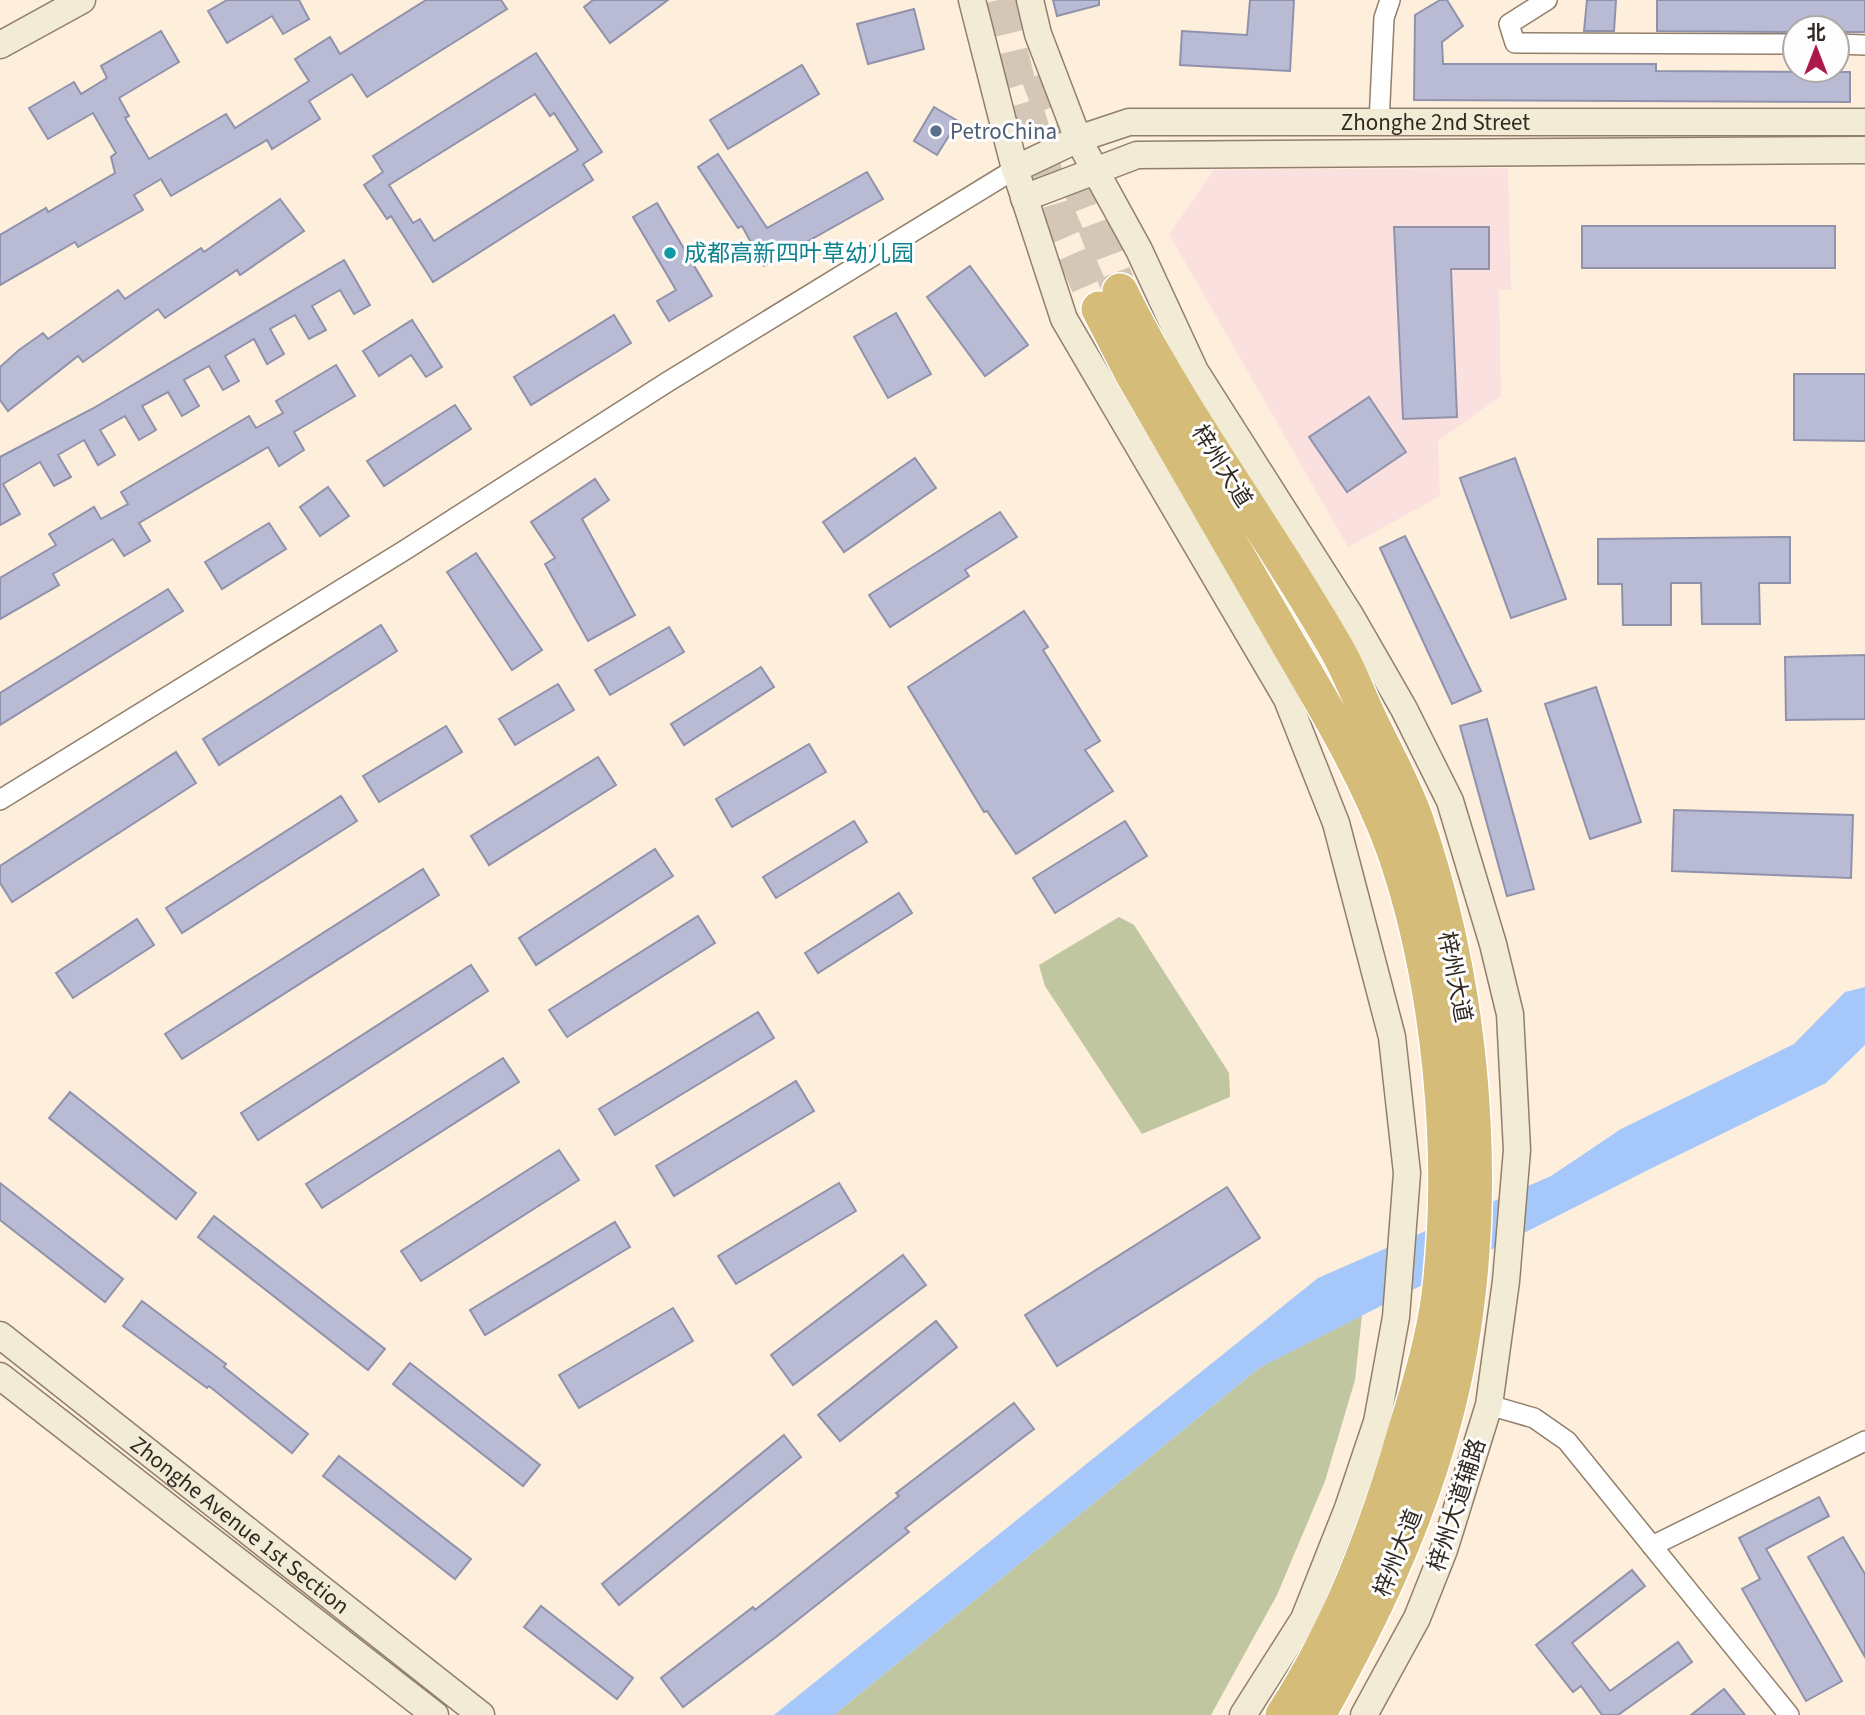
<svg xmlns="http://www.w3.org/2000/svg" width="1865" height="1715" font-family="'Source Sans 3','Noto Sans SC',sans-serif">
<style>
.commercial{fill:#fbe0e0}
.green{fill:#c0c69f}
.water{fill:#a5c7f9}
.building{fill:#b9bbd5;stroke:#9092ab;stroke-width:2;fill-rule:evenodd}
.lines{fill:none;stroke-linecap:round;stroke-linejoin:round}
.highway-tunnel{stroke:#d5c7b7;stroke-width:35;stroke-dasharray:35 18;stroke-linecap:butt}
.street-casing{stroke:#917f6b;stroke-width:22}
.secondary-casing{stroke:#917f6b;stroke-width:29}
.highway-casing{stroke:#fff;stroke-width:38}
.street{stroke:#fff;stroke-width:19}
.secondary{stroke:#f2ebd6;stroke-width:26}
.highway{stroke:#d5bc78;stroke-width:35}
.service-dot{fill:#5c6f8a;stroke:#fefefe;stroke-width:2.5}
.culture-dot{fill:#0f9aa8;stroke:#fefefe;stroke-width:2.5}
.labels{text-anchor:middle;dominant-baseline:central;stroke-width:6;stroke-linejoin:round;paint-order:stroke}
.street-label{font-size:23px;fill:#302921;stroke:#fefefe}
.service-label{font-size:23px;fill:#4e5e75;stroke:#fefefe;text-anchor:start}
.culture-label{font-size:23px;fill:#0d838f;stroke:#fefefe;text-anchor:start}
</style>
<rect width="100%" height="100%" fill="#feeedc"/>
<polygon class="commercial" points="1508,168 1511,290 1499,290 1501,396 1438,441 1440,496 1348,547 1169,234 1214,170"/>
<g class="green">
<polygon points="1119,917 1134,925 1229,1073 1230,1097 1142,1134 1045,986 1039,965"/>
<polygon points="1362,1315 1355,1380 1325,1481 1277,1595 1211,1715 834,1715 1259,1368"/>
</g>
<polygon class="water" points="1865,987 1865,1045 1826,1083 1648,1170 1259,1368 834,1715 774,1715 1318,1278 1551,1176 1621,1129 1794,1044 1845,992"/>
<g class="building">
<polygon points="227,0 299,0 309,19 283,34 272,16 227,43 208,11"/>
<polygon points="426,0 501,0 507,9 367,97 352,74 309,101 320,119 272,149 267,140 171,196 161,179 134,195 143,210 78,247 75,242 0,285 0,235 46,208 48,212 115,173 111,157 116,153 93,113 48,139 29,108 74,82 81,94 107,78 101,66 161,31 179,62 119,98 129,116 125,118 149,159 226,114 235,128 309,81 295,59 330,37 340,54"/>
<polygon points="593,0 668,0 610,43 584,7"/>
<polygon points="1053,0 1099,0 1099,5 1057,16"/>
<polygon points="1250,0 1294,0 1290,71 1180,65 1182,31 1247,35"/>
<polygon points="1440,0 1447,0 1463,26 1442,42 1443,64 1656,64 1656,71 1850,72 1850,102 1414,100 1415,15"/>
<polygon points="1587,0 1616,0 1614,31 1584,31"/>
<polygon points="1657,0 1865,0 1865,32 1837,32 1837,28 1795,28 1795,32 1657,31"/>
<polygon points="914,9 924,49 868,64 857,24"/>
<path d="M536,53L602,152L583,164L593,180L433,282L391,216L387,219L364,185L383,172L373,156ZM535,94L550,116L554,113L578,150L434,241L420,219L413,223L389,185Z"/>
<polygon points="802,65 819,94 728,149 710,120"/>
<polygon points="934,107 958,121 937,155 914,141"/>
<polygon points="718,154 767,228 867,172 883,199 764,266 742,226 738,228 698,167"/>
<polygon points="280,199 304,231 240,275 237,270 165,318 158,309 83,362 78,356 8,411 0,400 0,367 19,350 43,333 48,339 118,290 125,299 201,248 204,252"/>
<polygon points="657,203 712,296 669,321 657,301 676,290 633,217"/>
<rect x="1582" y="226" width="253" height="42"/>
<polygon points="1394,227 1489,227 1489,269 1451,269 1457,417 1403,419"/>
<polygon points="344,260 370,305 354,314 340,290 312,306 326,330 309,339 295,315 270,329 284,354 267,364 254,339 225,356 239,381 223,390 209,366 184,380 199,406 182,416 168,392 142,406 156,430 139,440 125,416 100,430 115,455 98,465 84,440 58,455 71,477 54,486 40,462 3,484 20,514 0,525 0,457 92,409"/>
<polygon points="970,266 1028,345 985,376 927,297"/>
<polygon points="896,313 931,374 888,398 854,337"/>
<polygon points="614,315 631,343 531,405 514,377"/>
<polygon points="412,320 442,367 426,377 411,355 379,376 363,351"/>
<polygon points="336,365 355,396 294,432 304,450 279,466 268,447 139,523 150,541 124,556 113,539 53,574 59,585 0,619 0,578 56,545 49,534 94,507 101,519 128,504 121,492 249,416 256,428 283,413 276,401"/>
<polygon points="1794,374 1865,374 1865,441 1794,440"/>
<polygon points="1369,397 1406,452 1347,492 1309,437"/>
<polygon points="455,405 471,429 384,486 367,461"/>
<polygon points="915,458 936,488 844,552 823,522"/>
<polygon points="1515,458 1566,599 1511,618 1460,478"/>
<polygon points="595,479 609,500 582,519 635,615 588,641 545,564 555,558 531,522"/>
<polygon points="328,487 349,516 320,536 300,507"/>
<polygon points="1000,512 1017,537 965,570 969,576 890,627 869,595"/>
<polygon points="269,523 286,549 222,589 205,562"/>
<polygon points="1405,536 1481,691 1452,704 1380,548"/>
<polygon points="1790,537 1790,583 1759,583 1760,624 1702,624 1701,583 1671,583 1671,625 1623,625 1622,584 1598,584 1598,539"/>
<polygon points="476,553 542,650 512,670 447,572"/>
<polygon points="168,589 183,611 0,725 0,693"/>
<polygon points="1024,611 1048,647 1043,650 1100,741 1085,750 1113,791 1016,854 987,811 984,812 908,687"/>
<polygon points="381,625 397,651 219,765 203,739"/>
<polygon points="669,627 684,652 610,695 595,670"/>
<polygon points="1865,655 1865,719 1786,720 1785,657"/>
<polygon points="761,667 774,687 684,745 671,724"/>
<polygon points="558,684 574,710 515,745 499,719"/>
<polygon points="1596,687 1641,822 1590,839 1545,704"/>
<polygon points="1487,719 1534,889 1507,896 1460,726"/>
<polygon points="446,726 462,752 379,802 363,776"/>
<polygon points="809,744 826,772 732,827 716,799"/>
<polygon points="176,752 196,783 12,902 0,883 0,866"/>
<polygon points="598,757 616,785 489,865 471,836"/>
<polygon points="341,796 357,821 182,933 166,908"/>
<polygon points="1674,810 1853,815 1851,878 1672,871"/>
<polygon points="854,821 867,842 776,898 763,877"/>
<polygon points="1125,821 1147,856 1055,913 1033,878"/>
<polygon points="655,849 673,876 536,965 519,938"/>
<polygon points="423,869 439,895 182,1059 165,1034"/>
<polygon points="899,893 912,913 818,973 805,953"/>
<polygon points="698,916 715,943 567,1037 549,1010"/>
<polygon points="137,919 154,945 73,998 56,973"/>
<polygon points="471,965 488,991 258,1140 241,1113"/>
<polygon points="758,1012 774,1038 615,1135 599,1109"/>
<polygon points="503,1058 519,1082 322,1208 306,1184"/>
<polygon points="796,1081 814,1111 674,1196 656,1166"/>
<polygon points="70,1092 196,1193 176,1219 49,1118"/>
<polygon points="559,1150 579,1180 421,1281 401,1251"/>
<polygon points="0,1183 123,1279 105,1302 0,1220"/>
<polygon points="839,1183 856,1211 736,1284 718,1256"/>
<polygon points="1227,1187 1260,1238 1057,1366 1025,1315"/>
<polygon points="214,1216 385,1349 368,1370 198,1237"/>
<polygon points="615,1222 630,1247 485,1335 470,1310"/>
<polygon points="903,1255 926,1285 793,1385 771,1355"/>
<polygon points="142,1301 226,1364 224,1367 308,1434 292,1453 209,1386 207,1388 123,1326"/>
<polygon points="673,1308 693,1341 579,1408 559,1375"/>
<polygon points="936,1321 957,1347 840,1441 818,1415"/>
<polygon points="410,1363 540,1465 523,1486 393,1384"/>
<polygon points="1014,1403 1034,1429 905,1528 909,1532 776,1637 683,1707 661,1678 753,1607 755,1610 899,1496 896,1493"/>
<polygon points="784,1435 801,1457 619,1605 602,1584"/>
<polygon points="339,1456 471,1559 455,1579 323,1476"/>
<polygon points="1819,1497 1829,1516 1766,1549 1842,1681 1806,1701 1742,1589 1760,1579 1739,1538"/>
<polygon points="1843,1537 1865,1574 1865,1657 1808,1557"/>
<polygon points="1632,1570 1645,1586 1572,1643 1610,1691 1678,1642 1692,1662 1618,1715 1602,1715 1581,1686 1573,1692 1536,1645"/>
<polygon points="541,1606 633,1678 617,1699 524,1627"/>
<polygon points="1724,1689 1745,1715 1691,1715"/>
</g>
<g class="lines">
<g class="highway-tunnel">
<polyline points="998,0 1018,83 1058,215 1099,309"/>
<polyline points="1038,75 1120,291"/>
</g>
<g class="street-casing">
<g id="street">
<polyline points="1547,0 1509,24 1515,43 1795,44"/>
<polyline points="1837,44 1865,45"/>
<polyline points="1379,123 1384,18 1390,0"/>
<polyline points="0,800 405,550 669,381 1015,169"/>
<polyline points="1489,1405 1534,1418 1567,1441 1789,1715"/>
<polyline points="1652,1546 1865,1441"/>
</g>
</g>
<g class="secondary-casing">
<g id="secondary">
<polyline points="972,0 1015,169 1064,319 1287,699 1336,823 1392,1037 1407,1173 1396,1317 1377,1422 1348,1508 1304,1619 1243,1715"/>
<polyline points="1030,0 1038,34 1078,139 1139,250 1195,371 1350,615 1404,709 1450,801 1493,944 1510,1014 1517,1150 1506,1281 1489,1405 1444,1550 1417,1618 1364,1715"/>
<polyline points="0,45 82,0"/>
<path id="s1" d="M1015,169L1078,139L1129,122H1865"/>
<polyline points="1024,198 1137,155 1865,150"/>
<path id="s2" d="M0,1335L481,1715"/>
<polyline points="0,1376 435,1715"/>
</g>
</g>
<g class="highway-casing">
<g id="highway">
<path d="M1120,291C1181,416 1267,527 1336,648C1349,670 1358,695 1369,718C1385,752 1405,787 1417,823C1480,1009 1495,1235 1443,1425C1415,1528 1370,1622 1318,1715"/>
<path d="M1099,309L1132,373C1181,459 1231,545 1281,631C1322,702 1366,773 1394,850C1440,983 1456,1156 1439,1295C1433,1341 1419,1386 1406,1429C1377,1529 1340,1628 1283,1715"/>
</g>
</g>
<use href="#street" class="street"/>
<use href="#secondary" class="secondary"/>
<use href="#highway" class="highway"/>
</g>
<circle class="service-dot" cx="936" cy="131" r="7"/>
<circle class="culture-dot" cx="670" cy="253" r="7"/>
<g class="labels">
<g class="street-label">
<text stroke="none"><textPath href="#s1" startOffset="430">Zhonghe 2nd Street</textPath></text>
<text transform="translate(1222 466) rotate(58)">梓州大道</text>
<text transform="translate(1455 977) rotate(79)">梓州大道</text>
<text transform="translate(1457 1505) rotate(-72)">梓州大道辅路</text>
<text stroke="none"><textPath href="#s2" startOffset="306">Zhonghe Avenue 1st Section</textPath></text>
<text transform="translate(1398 1553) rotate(-68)">梓州大道</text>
</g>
<g class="service-label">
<text x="950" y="131">PetroChina</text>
</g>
<g class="culture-label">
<text x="684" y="253">成都高新四叶草幼儿园</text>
</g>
</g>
<g transform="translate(1816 49)"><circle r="33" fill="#fefefe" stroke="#aca9a6" stroke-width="2"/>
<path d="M0-5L12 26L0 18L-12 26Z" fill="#ac1a4b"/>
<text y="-10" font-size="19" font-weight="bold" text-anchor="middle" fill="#302921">北</text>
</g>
</svg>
